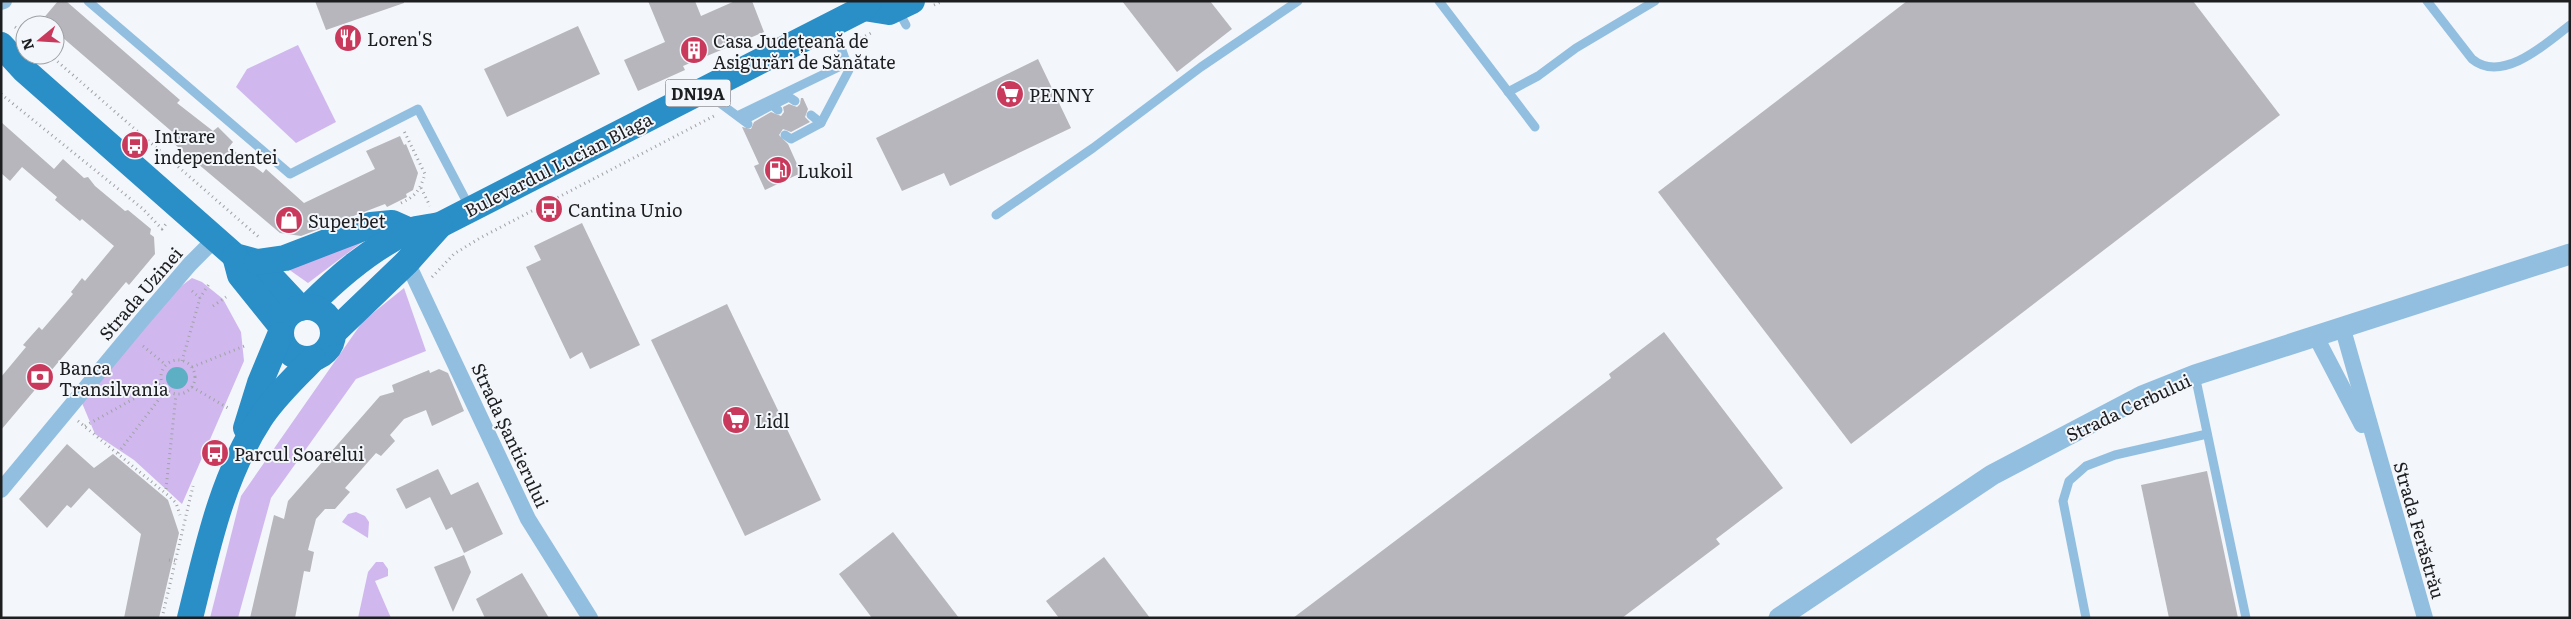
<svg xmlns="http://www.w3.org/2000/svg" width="2571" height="619" font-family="Literata,serif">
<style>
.green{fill:#d0b8ee}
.water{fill:#5dafc4}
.building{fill:#b6b6bc}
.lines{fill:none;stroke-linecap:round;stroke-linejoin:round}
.path{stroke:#a0a2a6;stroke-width:3;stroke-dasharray:1 4;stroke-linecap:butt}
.service{stroke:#92bfdf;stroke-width:9}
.minor{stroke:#92bfdf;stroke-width:16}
.tertiary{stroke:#92bfdf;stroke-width:21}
.primary{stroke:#2a8ec7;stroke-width:26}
.labels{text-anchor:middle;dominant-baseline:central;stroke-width:4;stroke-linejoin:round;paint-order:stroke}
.shield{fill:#f3f6fb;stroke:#5d5f62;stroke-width:1}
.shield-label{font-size:16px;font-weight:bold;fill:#1d1e20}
.poi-label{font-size:18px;fill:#1d1e20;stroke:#f3f6fb;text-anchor:start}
.street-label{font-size:18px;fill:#1d1e20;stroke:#f3f6fb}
</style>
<rect width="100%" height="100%" fill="#f3f6fb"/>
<g class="green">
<polygon points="298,45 336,122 296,143 236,87 247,69"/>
<polygon points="369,237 308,283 281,264"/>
<polygon points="192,278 202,282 223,299 241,332 244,361 182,504 134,460 95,434 82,403 153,307"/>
<polygon points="404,288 426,351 356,379 271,498 238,618 210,618 241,496 363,321"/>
<polygon points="356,512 365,516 369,522 368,538 342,522 348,514"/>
<polygon points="376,562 383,562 388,569 388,576 375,581 391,618 358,618 368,572"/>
</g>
<circle class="water" cx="177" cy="378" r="11"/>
<g class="building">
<polygon points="58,1 66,1 180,100 177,103 213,131 218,127 233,142 229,147 263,173 266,169 304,203 375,169 366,151 400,136 404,145 406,144 418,173 413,190 406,194 407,197 387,207 385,204 301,236 280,233 172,142 177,136 55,31 55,25 48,25 42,20"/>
<polygon points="315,1 404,1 404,3 326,30"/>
<polygon points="648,1 695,1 701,16 735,1 752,1 764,32 683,66 685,70 638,91 624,60 665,42"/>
<polygon points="1122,1 1210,1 1232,29 1177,72"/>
<polygon points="1907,1 2193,1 2280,115 1851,444 1658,192"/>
<polygon points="578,26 600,74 507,117 484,69"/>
<polygon points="1038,59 1071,128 950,186 944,173 902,191 876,138"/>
<polygon points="801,98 803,98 808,109 805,117 810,122 791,132 783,129 779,135 788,144 801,173 765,190 754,166 759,164 742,127 751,129 754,122 771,112 781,116 784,112 783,107 789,104 797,107 800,104"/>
<polygon points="1,122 54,169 63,159 84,178 88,177 95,186 125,211 128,210 151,229 150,234 154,237 155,254 129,285 126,282 1,430 1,377 26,347 23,345 39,327 42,330 73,294 71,292 82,278 85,281 114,246 82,219 80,221 55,200 57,197 22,167 10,181 1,173"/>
<polygon points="582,223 640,345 590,369 582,352 570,359 526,267 541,260 534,246"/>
<polygon points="727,304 821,500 745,536 651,340"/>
<polygon points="1664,332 1783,488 1716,539 1720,544 1622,618 1293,618 1611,378 1609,374"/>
<polygon points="439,369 448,373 464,411 432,426 426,410 404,419 390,435 395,441 381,456 376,453 345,488 350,492 335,509 325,509 316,519 308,550 314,552 310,572 304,571 295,618 250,618 274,515 284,519 288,501 380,396 394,392 392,385 429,370 430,373"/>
<polygon points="67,444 94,468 113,454 168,500 179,533 159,618 124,618 141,534 89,488 71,508 67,505 47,528 19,499"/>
<polygon points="438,469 451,495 478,482 503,534 464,553 452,527 446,530 430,497 406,509 396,489"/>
<polygon points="2207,471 2238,618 2169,618 2141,485"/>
<polygon points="893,532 959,618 872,618 839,574"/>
<polygon points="464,555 471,572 453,612 434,567"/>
<polygon points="1104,557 1150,618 1059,618 1046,601"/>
<polygon points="522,573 549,618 485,618 476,599"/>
</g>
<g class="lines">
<g class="path">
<polyline points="934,5 943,1"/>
<polyline points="15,27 25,34"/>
<polyline points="852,43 873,32"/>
<polyline points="50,55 261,239"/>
<polyline points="1,94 143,209 162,229 166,224"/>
<polyline points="421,188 430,206"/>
<path d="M401,203C416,196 420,190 425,174L404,131"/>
<polyline points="432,277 454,254 480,238 714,116"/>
<polyline points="192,291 200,298"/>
<polyline points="213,306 226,297"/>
<polyline points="143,346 166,365"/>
<circle cx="178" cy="377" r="17"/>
<polyline points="182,361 200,298 209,284"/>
<polyline points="192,367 247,345"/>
<polyline points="192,387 228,408"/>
<polyline points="78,421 170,497 176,503 180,515"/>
<polyline points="85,426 162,383"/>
<polyline points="118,453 166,390"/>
<polyline points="166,489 176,395"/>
<polyline points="169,560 175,561"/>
<polyline points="162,618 193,486"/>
</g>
<g class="service">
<polyline points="88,1 290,174 418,109 470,208"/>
<polyline points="1439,1 1535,127"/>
<path d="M2427,1L2472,59C2502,84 2546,44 2570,25"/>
<polyline points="898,10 906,25"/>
<polyline points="705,92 748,124"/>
<polyline points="1508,92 1538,76 1576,48 1655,1"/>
<polyline points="779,102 789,97 795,101"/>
<polyline points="739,115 847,63"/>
<polyline points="811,115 821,123"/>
<polyline points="744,120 772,105 778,110"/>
<polyline points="785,135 791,139 821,123 849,70 833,25"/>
<polyline points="996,215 1093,148 1201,67 1298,1"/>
<polyline points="2195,375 2246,618"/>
<polyline points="2086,618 2063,501 2069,481 2086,466 2115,455 2207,434"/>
</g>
<g class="minor">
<polyline points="1,2 4,1"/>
<polyline points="407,262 528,519 590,618"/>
<polyline points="2342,326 2425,618"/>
<polyline points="2315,335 2362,425"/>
<polyline points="1,490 142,320 190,264 215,239"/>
</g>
<polyline class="tertiary" points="1779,618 1992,475 2142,396 2195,375 2570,254"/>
<g class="primary">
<polyline points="864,8 889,12 912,1"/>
<polyline points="1,45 24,70 235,256 257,262 300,308"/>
<polyline points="235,256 240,275 281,326"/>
<polyline points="257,262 285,258 371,225 392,223 410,231"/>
<path d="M309,306C338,277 371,248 409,231C418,228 430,227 440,225L864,8L869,1"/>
<circle cx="307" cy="333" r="26"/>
<polyline points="333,333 407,262 440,225"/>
<polyline points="246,428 260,383 280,335"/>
<path d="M190,618C207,550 221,479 260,419C274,397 295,378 313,359"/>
</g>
</g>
<defs>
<g id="restaurant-disc" transform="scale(1.4375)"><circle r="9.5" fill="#c9395c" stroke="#f3f6fb"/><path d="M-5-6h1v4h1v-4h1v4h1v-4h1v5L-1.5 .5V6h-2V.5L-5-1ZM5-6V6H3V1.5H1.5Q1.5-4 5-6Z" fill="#fff"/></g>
<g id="building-disc" transform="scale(1.4375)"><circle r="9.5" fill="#c9395c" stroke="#f3f6fb"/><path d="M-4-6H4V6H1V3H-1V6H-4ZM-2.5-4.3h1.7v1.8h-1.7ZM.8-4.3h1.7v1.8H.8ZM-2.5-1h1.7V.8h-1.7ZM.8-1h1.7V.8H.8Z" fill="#fff"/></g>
<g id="supermarket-disc" transform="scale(1.4375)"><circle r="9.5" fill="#c9395c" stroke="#f3f6fb"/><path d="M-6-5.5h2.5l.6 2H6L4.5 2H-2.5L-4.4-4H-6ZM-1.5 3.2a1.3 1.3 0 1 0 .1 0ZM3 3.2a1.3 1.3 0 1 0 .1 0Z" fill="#fff"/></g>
<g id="bus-disc" transform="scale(1.4375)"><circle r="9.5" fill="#c9395c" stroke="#f3f6fb"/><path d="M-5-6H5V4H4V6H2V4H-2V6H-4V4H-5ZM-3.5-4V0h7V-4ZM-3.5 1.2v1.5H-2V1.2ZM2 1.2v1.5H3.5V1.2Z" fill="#fff"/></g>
<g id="fuel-disc" transform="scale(1.4375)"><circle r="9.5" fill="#c9395c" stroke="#f3f6fb"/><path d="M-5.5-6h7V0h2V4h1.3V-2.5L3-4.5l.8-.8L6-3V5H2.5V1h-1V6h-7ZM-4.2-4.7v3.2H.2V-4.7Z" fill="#fff"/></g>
<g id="shop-disc" transform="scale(1.4375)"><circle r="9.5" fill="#c9395c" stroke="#f3f6fb"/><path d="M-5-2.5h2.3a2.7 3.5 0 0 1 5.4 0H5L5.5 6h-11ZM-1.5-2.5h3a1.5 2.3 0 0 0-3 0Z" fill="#fff"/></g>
<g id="bank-disc" transform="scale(1.4375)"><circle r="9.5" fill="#c9395c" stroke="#f3f6fb"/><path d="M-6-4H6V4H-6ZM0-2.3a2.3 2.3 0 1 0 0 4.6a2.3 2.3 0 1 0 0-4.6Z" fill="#fff"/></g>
</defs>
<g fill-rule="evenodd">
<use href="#restaurant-disc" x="348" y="38"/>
<use href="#building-disc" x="694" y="50"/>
<use href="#supermarket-disc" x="1010" y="94"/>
<use href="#bus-disc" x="135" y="145"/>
<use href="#fuel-disc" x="778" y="170"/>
<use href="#bus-disc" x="549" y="209"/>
<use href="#shop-disc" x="289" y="220"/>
<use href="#bank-disc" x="40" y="377"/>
<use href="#supermarket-disc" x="736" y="420"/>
<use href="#bus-disc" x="215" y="453"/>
</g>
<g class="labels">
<rect class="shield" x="665.5" y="79.5" width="65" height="27" rx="4"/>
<g class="shield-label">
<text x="698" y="93">DN19A</text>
</g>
<g class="poi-label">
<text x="367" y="38">Loren'S</text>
<text x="713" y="40">Casa Județeană de<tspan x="713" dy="21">Asigurări de Sănătate</tspan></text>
<text x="1029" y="94">PENNY</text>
<text x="154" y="135">Intrare<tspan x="154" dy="21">independentei</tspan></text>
<text x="797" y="170">Lukoil</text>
<text x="568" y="209">Cantina Unio</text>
<text x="308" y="220">Superbet</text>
<text x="59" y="367">Banca<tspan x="59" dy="21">Transilvania</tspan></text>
<text x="755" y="420">Lidl</text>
<text x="234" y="453">Parcul Soarelui</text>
</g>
<g class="street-label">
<text transform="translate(558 164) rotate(-27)">Bulevardul Lucian Blaga</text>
<text transform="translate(140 293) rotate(-49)">Strada Uzinei</text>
<text transform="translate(2128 407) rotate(-25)">Strada Cerbului</text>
<text transform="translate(511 435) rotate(65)">Strada Șantierului</text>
<text transform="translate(2420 530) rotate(74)">Strada Ferăstrău</text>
</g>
</g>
<rect width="2571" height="619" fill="none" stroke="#1d1e20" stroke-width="5"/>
<g transform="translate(40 40) rotate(252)"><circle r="24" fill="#f3f6fb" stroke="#9da0a3"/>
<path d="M0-4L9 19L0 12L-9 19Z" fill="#c9395c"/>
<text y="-8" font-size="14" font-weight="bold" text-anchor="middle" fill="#1d1e20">N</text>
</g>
</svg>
